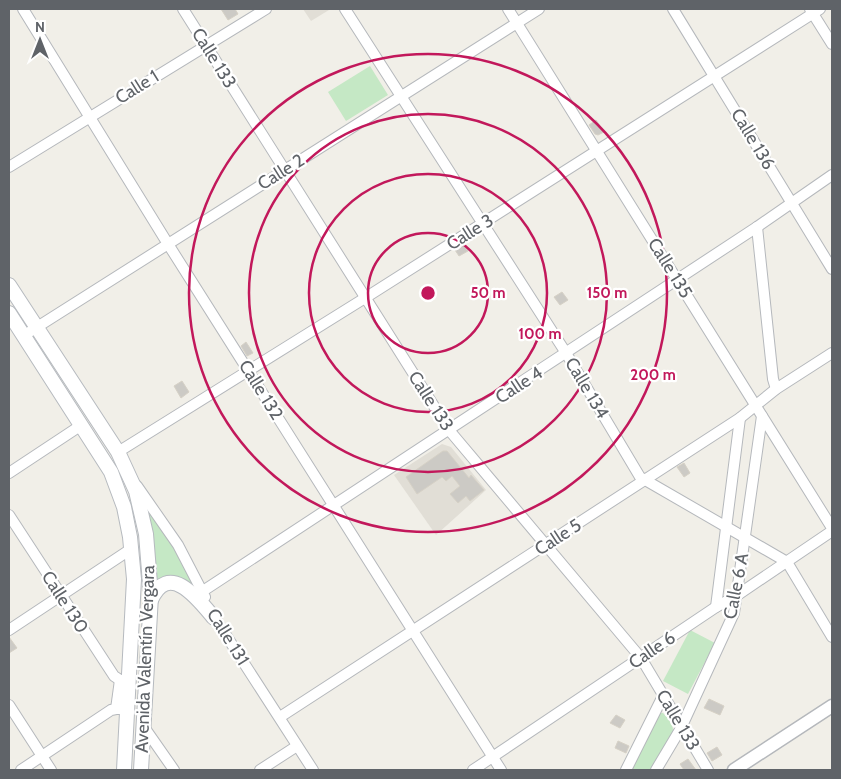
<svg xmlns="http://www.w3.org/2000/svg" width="841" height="779" font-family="Cabin,sans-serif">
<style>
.education{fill:#e1ded6}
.green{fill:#c5e8c5}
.building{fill:#cccac5;stroke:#d6d1c6}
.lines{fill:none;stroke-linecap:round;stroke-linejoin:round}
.minor-casing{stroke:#b5b8bc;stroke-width:12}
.tertiary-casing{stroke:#b5b8bc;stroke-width:15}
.secondary-casing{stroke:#b6babf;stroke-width:16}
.minor{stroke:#fff;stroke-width:10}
.tertiary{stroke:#fff;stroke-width:12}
.secondary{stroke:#fff;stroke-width:14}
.ring{fill:none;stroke:#c2185b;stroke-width:2.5}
.labels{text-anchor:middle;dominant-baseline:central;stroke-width:4.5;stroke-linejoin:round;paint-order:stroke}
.street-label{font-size:18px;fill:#5f6368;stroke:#fff}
.centre{fill:#c2185b;stroke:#fff;stroke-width:2.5}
.ring-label{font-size:15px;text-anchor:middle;font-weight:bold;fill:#c2185b;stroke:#fff;stroke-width:4.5;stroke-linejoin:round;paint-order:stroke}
</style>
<rect width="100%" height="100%" fill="#f1efe8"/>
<g class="education">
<polygon points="303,9 328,9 329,10 311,21"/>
<polygon points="442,444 451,447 486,490 436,535 394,475"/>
</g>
<g class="green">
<polygon points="370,66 388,95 346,121 328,92"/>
<polygon points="146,501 169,538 202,597 163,579 156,581"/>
<polygon points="690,630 715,643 688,694 663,681"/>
<path d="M659,713H663C667,717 673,724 673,730C673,739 656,763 651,770H630Z"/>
</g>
<g class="building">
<polygon points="221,9 235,9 238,14 228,20"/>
<polygon points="596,120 604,132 598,135 595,134 589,125"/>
<polygon points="463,244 468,251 459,256 455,250"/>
<polygon points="562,292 568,300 560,305 554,297"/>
<polygon points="246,342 253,353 247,356 241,346"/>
<polygon points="182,381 189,392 181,398 174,386"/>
<polygon points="443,451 447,451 469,478 471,475 484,490 470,501 466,496 458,503 450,494 460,486 452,476 446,481 442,477 417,494 406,477"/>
<polygon points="684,463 690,473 684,477 677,467"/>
<polygon points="9,637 17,648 9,653"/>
<polygon points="709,699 724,706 720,715 704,708"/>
<polygon points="616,715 625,720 620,728 610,723"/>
<polygon points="618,741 629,746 626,753 615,748"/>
<polygon points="717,747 722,755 712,761 707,753"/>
<polygon points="688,759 696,770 684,770 680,764"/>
</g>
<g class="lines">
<g class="minor-casing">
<g id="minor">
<polyline points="23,9 168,244 501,770"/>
<polyline points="183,9 449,430 641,658 708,770"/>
<polyline points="345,9 566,353 640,477 787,562 832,637"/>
<polyline points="508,9 832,528"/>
<polyline points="673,9 832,269"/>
<polyline points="810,9 832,44"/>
<polyline points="9,167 266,9"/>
<polyline points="757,227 773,379 776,389"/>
<polyline points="23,336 539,9"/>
<polyline points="118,452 365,298 820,9"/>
<polyline points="9,473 80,426"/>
<polyline points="137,486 178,545 205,597"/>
<polyline points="9,515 114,676 120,680 128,682"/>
<polyline points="203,591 757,227 832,175"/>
<polyline points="716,607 740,418"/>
<polyline points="211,612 313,770"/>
<polyline points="9,630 131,549"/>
<polyline points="9,705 51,770"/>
<polyline points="116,709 120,680"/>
<polyline points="280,717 740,418 776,389 832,353"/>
<polyline points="144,727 174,770"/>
<polyline points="21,770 111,710 116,709 127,709"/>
<polyline points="260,770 297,746"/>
<polyline points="473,770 716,607 736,596 832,531"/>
<polyline points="626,770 663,696"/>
<polyline points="656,770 681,728 734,613 762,416"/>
</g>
</g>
<g class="tertiary-casing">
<polyline id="tertiary" points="734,770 832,706"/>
</g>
<g class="secondary-casing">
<g id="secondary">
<polyline points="9,285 118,452 136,491 146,534 151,596 141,770"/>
<polyline points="9,313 111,472 124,507 130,537 134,579 124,770"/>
<path d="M151,600C169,560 199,600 214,618"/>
</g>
</g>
<use href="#minor" class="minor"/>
<use href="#tertiary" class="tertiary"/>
<use href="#secondary" class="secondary"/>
</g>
<g class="ring">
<circle cx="428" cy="293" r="60"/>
<circle cx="428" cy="293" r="119"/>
<circle cx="428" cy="293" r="179"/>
<circle cx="428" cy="293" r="239"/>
</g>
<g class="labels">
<g class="street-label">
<text transform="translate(214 58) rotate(58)">Calle 133</text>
<text transform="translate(137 87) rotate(-32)">Calle 1</text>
<text transform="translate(753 139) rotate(59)">Calle 136</text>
<text transform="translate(281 172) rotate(-32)">Calle 2</text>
<text transform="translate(470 232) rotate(-32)">Calle 3</text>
<text transform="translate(670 268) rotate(58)">Calle 135</text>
<text transform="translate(519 385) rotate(-33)">Calle 4</text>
<text transform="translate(587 388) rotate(59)">Calle 134</text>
<text transform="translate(261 390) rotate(58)">Calle 132</text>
<text transform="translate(431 401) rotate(57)">Calle 133</text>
<text transform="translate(558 537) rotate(-33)">Calle 5</text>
<text transform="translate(736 586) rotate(-79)">Calle 6 A</text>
<text transform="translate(65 602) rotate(57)">Calle 130</text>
<text transform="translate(228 637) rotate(58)">Calle 131</text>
<text transform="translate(652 650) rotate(-34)">Calle 6</text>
<text transform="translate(145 659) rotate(-88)">Avenida Valentín Vergara</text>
<text transform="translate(678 720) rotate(59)">Calle 133</text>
</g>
</g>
<circle cx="428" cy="293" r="8" class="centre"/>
<g class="ring-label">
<text x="488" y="298">50 m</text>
<text x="607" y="298">150 m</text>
<text x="540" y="339">100 m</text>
<text x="653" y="380">200 m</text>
</g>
<rect width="841" height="779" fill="none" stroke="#5f6368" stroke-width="20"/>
<g transform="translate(40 40)" stroke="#ffffff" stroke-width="4" paint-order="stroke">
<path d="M0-4L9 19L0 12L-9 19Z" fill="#5f6368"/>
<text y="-8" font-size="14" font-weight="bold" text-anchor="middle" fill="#5f6368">N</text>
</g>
</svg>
